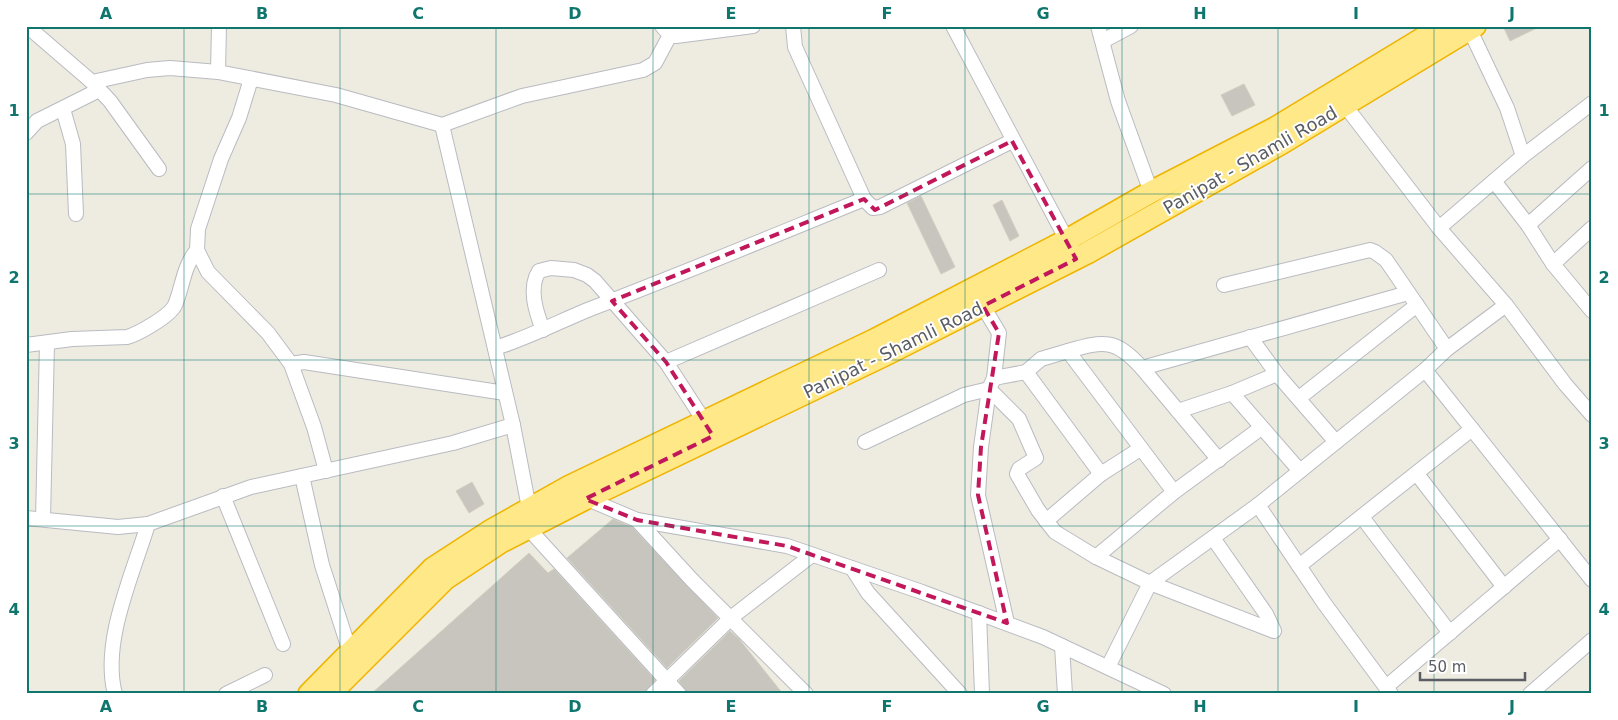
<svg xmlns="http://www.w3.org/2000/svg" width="1618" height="720" font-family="'DejaVu Sans',sans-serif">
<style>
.building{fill:#c8c5be;stroke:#d2cebf}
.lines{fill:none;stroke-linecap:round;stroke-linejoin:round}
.minor-casing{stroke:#b9bbc1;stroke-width:16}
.highway-casing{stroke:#efb400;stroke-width:24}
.minor{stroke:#fff;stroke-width:14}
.highway{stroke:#ffe887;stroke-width:21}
.marked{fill:none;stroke:#c2185b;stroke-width:4;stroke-dasharray:10 6;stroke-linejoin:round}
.grid{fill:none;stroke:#0f766e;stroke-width:1;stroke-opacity:0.55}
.labels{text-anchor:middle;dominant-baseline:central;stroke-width:4;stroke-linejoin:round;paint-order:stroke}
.street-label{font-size:18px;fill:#5a5d63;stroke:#fff}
.neatline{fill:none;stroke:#0f766e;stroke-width:2}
.grid-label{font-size:16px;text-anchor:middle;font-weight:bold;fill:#0f766e}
</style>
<rect width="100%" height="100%" fill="#eeece1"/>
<g class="building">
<polygon points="1503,26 1541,26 1510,41"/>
<polygon points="1244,84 1255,105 1232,116 1221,95"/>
<polygon points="921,196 955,267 941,274 907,203"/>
<polygon points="1002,200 1019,236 1010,241 993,205"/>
<polygon points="472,482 484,504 469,513 456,491"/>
<polygon points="613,519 632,527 718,618 667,668 567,558"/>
<polygon points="529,553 548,573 554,569 655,680 644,694 371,694"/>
<polygon points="730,631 739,639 783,694 688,694 679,681"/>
</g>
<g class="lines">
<g class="minor-casing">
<g id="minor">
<polyline points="27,26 92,82 147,70 170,68 218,72 336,95 442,125 522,96 643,70 655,63 670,35"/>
<polyline points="662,26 670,35 676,36 753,26"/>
<polyline points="793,26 795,47 864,199 873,208 880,207 1012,141"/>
<polyline points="953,26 1070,246"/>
<polyline points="1098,26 1118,101 1151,192"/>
<polyline points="1468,26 1507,108 1523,156"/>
<polyline points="1103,41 1131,26"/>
<polyline points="218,72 219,26"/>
<polyline points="251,79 239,118 221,159 198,229 197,250 208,272 268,333 291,364 314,427 326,471"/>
<polyline points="92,82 110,101 159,169"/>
<polyline points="1340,99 1439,228 1506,305 1565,384 1592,415"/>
<polyline points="63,109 73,144 76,214"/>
<polyline points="442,125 513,425 529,508 528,528 679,694"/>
<polyline points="26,133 37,121 99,90"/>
<polyline points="1494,181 1528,225 1553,264 1592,311"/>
<polyline points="1528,225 1592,168"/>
<polyline points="1439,228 1523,156 1592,103"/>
<polyline points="1553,264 1592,228"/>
<polyline points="1224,285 1370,250 1375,252 1386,260 1447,349"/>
<polyline points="983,306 999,333 994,378 989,389 981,447 978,495 1007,623"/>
<path d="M543,330C536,312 528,288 539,271L551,268L574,270L587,275L595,281L666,362L708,427"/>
<polyline points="1250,337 1277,374 1336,442"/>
<path d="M26,345L72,339L127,337C138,334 170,316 175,305C183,286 183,267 197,250"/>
<path d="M495,348C528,338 558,322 590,309C682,274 773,236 864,199"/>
<path d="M1068,351C1104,341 1115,338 1142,368"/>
<polyline points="666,362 879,270"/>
<polyline points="291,364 304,362 505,393"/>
<polyline points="1425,370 1592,580"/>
<polyline points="1026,372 1101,474"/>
<polyline points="994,378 1026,372 1041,359 1068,351 1174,492"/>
<polyline points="1232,393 1300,471"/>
<polyline points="1299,398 1417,305"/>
<polyline points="1178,411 1232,393 1277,374"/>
<polyline points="865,442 964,395 989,389 1019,419 1036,458 1019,469 1017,474 1038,510 1055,532 1096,557 1150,583 1274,631 1266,614 1213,538"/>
<polyline points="1219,460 1142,368 1408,293"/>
<polyline points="1417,474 1504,587"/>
<polyline points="302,476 322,565 350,652 355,656"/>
<polyline points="223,496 283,644"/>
<polyline points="583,497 637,520 787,546 922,592 1043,637 1164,694"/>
<polyline points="1258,505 1324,603 1391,694"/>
<polyline points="1362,517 1450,633"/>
<polyline points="26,518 118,527 148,524 251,487 453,443 513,425"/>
<polyline points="43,519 47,343"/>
<polyline points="637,520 692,580 806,694"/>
<polyline points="1046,521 1101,474 1140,449"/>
<polyline points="1096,557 1174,492 1261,428"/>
<polyline points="1299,566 1472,429"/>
<polyline points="852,568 868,593 960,694"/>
<polyline points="979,613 982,694"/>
<polyline points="1062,646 1065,694"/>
<polyline points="1108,667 1150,583 1258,505 1425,370 1447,349 1506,305"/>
<polyline points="1386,687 1560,539"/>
<path d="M115,694C101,642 133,574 148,524"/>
<polyline points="226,694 265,675"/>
<polyline points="653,694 732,617 812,555"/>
<polyline points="1530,694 1592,640"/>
</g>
</g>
<g class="highway-casing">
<g id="highway">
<polyline points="309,694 433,568 490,531 570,486 876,339 1067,240 1151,192 1275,128 1443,26"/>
<polyline points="330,694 445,579 501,542 585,499 885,355 1087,253 1282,143 1475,26"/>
</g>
</g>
<use href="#minor" class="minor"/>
<use href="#highway" class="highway"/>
</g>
<path class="marked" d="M1012,141L1076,259L983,306L999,333L981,447L978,495L1007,623L787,546L637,520L585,499L713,436L666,362L612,301L864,199L875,210Z"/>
<path class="grid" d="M184,26V694M340,26V694M496,26V694M653,26V694M809,26V694M965,26V694M1122,26V694M1278,26V694M1434,26V694M26,194H1592M26,360H1592M26,526H1592"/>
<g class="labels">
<g class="street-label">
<text transform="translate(1250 160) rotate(-30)">Panipat - Shamli Road</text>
<text transform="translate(893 350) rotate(-26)">Panipat - Shamli Road</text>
</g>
</g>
<rect width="1618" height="720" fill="none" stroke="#ffffff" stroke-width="55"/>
<path d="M1420 672v8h105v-8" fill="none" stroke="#5a5d63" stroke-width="2.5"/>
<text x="1428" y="672" font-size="15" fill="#5a5d63" stroke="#ffffff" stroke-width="4" paint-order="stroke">50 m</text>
<rect x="28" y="28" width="1562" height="664" class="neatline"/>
<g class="grid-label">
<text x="106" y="19">A</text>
<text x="262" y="19">B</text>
<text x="418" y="19">C</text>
<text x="575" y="19">D</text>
<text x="731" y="19">E</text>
<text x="887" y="19">F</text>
<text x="1043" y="19">G</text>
<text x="1200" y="19">H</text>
<text x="1356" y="19">I</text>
<text x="1512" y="19">J</text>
<text x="14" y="116">1</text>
<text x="1604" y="116">1</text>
<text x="14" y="283">2</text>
<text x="1604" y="283">2</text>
<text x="14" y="449">3</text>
<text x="1604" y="449">3</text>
<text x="14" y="615">4</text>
<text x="1604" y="615">4</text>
<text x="106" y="712">A</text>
<text x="262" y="712">B</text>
<text x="418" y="712">C</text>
<text x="575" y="712">D</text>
<text x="731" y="712">E</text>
<text x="887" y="712">F</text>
<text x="1043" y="712">G</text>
<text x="1200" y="712">H</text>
<text x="1356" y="712">I</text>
<text x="1512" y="712">J</text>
</g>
</svg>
